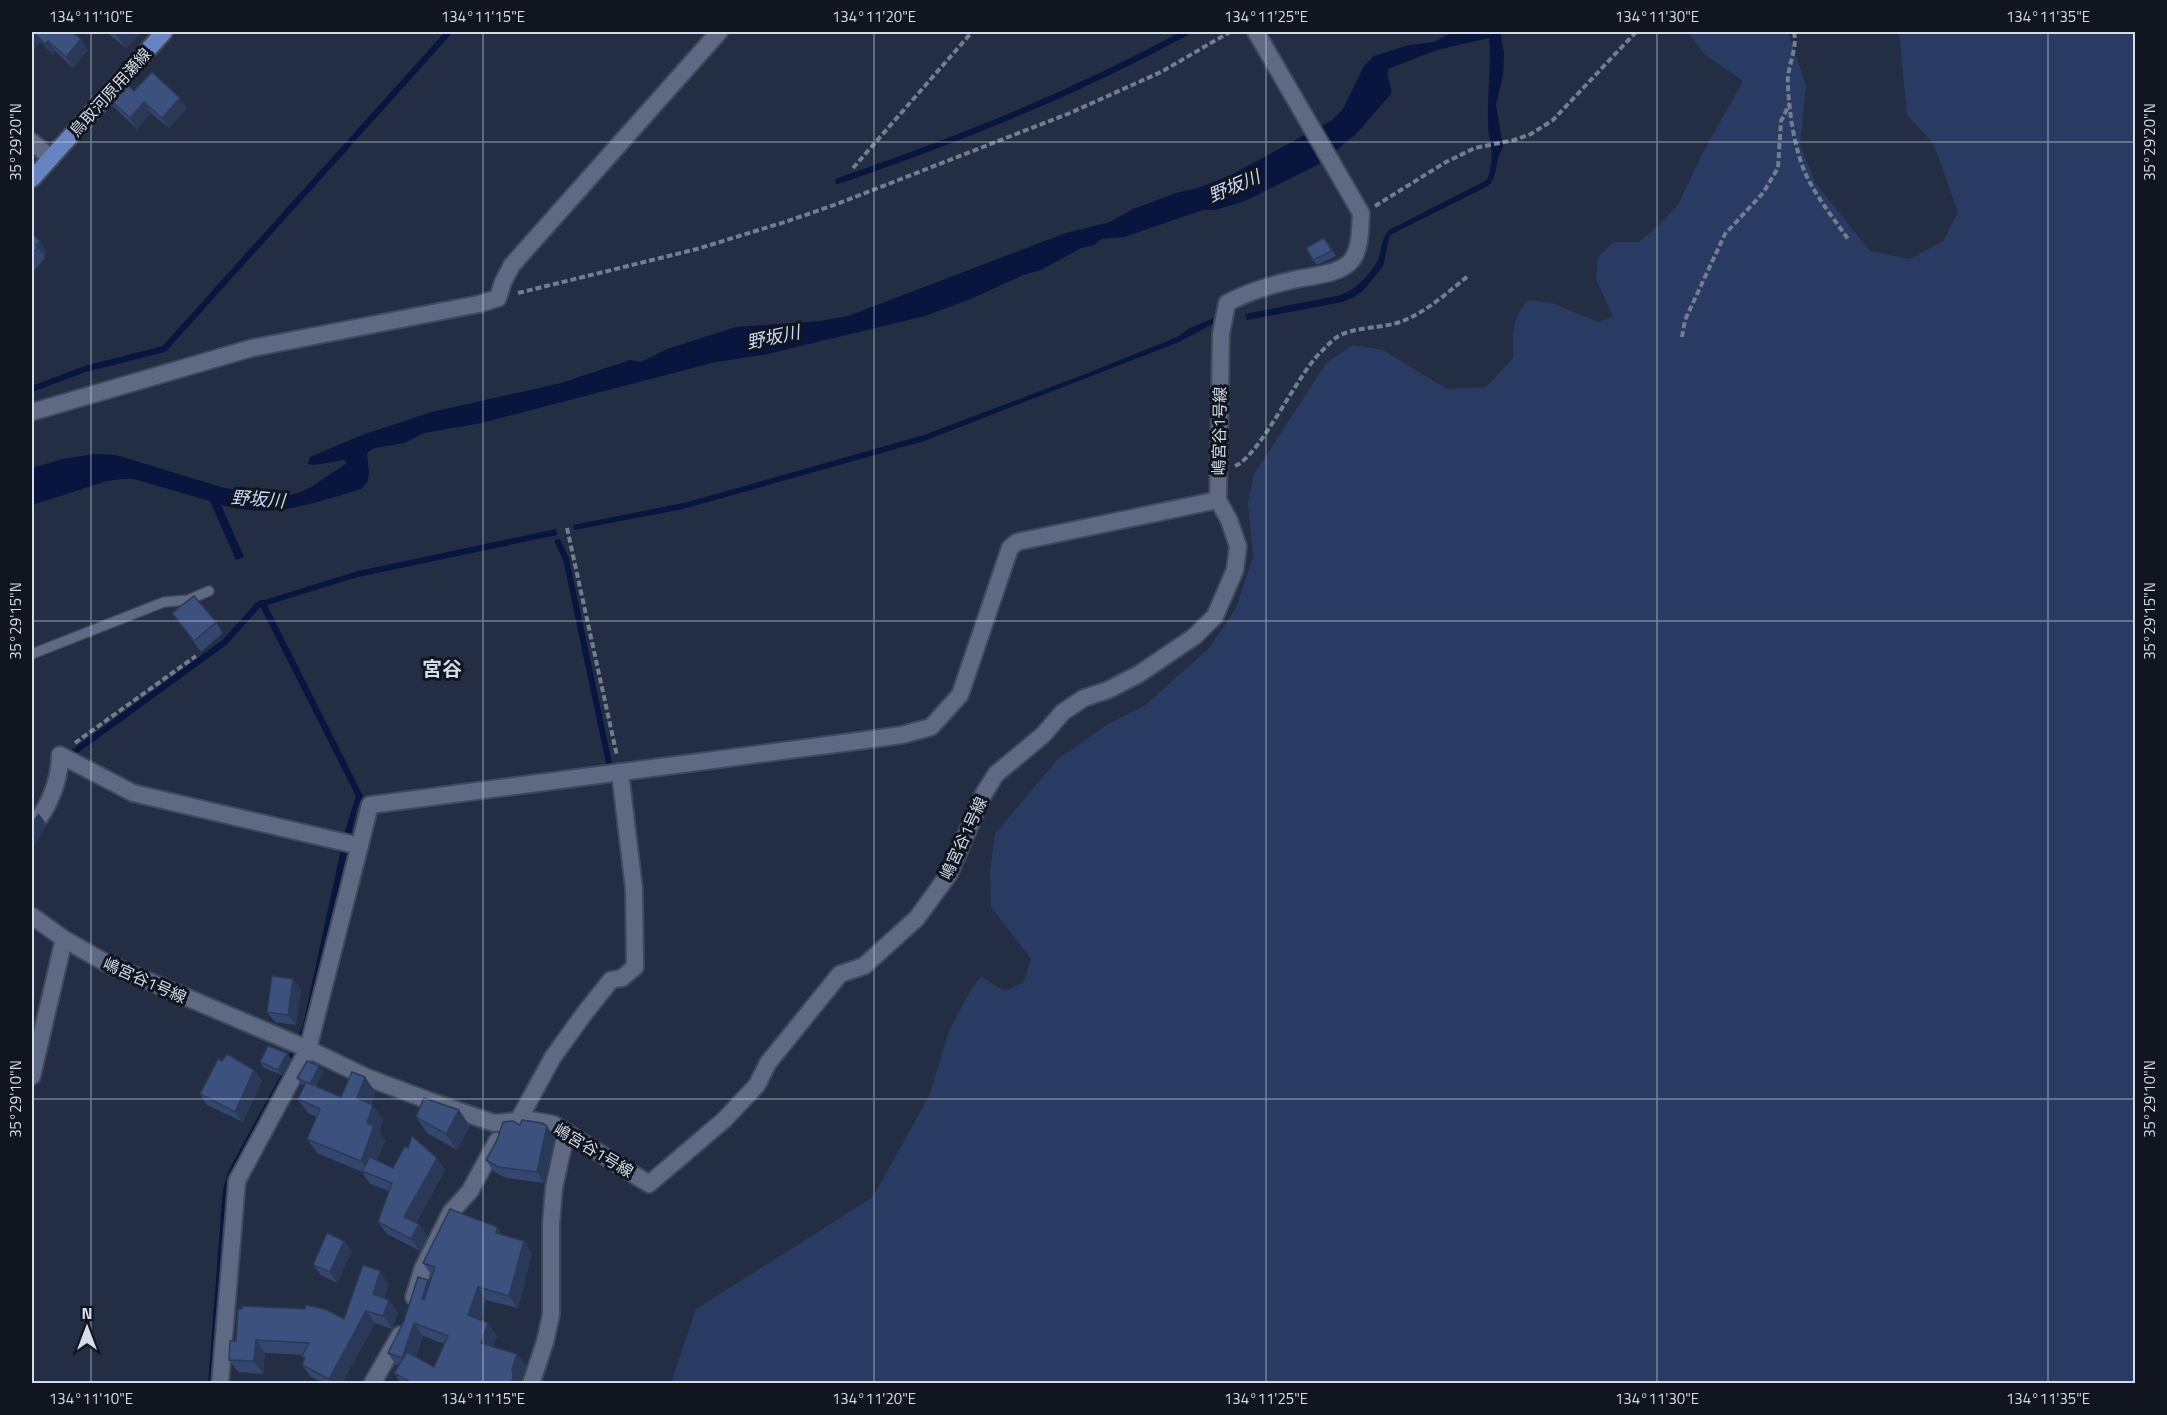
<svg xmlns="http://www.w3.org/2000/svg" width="2167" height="1415" font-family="'Titillium Web','Noto Sans JP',sans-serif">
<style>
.green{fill:#2a3b63}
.water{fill:#08153e}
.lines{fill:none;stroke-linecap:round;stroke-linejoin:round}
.stream{stroke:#08153e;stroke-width:6}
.service-casing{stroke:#40485b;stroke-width:12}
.minor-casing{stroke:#40485b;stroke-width:20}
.tertiary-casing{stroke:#40485b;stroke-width:20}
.primary-casing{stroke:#40485b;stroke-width:20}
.path{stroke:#747d8f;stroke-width:4;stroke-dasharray:6 3;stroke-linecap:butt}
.service{stroke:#5e6a83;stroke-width:9}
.minor{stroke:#5e6a83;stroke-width:16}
.tertiary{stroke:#5e6a83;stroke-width:16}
.primary{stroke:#6883c1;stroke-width:16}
.wall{fill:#34466d;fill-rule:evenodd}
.shaded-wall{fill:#2b3959}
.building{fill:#3d517f;stroke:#2b3959;stroke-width:1.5}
.ticks{fill:none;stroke:#d4dbe9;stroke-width:1.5;stroke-opacity:0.45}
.labels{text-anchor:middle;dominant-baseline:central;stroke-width:6;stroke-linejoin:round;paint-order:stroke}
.street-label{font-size:16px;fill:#d4dbe9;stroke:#11151f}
.water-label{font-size:18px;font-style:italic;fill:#cad8f6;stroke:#11151f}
.quarter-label{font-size:20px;font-weight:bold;fill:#d4dbe9;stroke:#11151f}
.neatline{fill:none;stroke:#d4dbe9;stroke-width:2}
.ticks-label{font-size:15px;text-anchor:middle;fill:#d4dbe9}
</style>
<rect width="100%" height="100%" fill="#232d43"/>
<path class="green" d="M1688,32H1788L1806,86L1800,145L1816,184L1870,251L1910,259L1943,241L1958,212L1933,143L1907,115L1899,32H2135V1383H671L696,1309L873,1197L929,1096L949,1031L970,991L981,976L1004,991L1024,982L1031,959L991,907L990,871L995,834L1058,759L1105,726L1147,704L1209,648L1236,608L1253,557L1248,503L1254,474L1327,362L1353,345L1383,350L1447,389L1486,387L1513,358C1513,332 1511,320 1528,300L1552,303L1598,322L1613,317L1596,279L1598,257L1613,242H1639L1657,227L1678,205L1702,154L1743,81L1704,54Z"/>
<g class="water">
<path d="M1453,32H1508L1501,35L1504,53L1503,75L1496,105L1503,147L1498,157L1495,174L1491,183L1486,187L1392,234L1389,238L1383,266L1363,291L1354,297L1343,302L1247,320L1245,314L1341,295C1356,289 1369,276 1377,262C1382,251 1381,239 1389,230L1487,180C1497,153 1488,145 1488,119C1487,92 1492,65 1489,38L1437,50L1388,69C1386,78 1392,85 1391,94L1356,134L1319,164L1245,201L1215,210H1203L1124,237L1101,239L1094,245L1081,248L1041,270L1023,275L973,298L925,316L763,355L716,362L481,423L424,433L404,443L375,448L369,451L367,455L369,473L368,481L361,489C310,504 274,519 221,505L244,557L236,560L210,501L134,479H122L107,481L32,505V468L63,459L94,454L116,455L221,487L250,493L279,491L290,495L301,492L311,487L347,463L344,460L314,465L308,464L310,457L362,435L432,412L561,383L630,360L641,362L667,349L736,327L820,321L848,316L1066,233L1110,222L1133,209L1176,193L1198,188L1231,175L1332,120L1343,109L1364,66L1374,56L1409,45L1434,42Z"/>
<polygon points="1214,318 1213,324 1179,342 924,441 683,509 574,530 573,525 688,502 924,435 1083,375 1177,337 1190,328"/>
<polygon points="556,529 557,535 358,577 267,605 363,796 357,808 308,1029 294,1057 294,1062 233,1173 213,1383 208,1384 223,1189 228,1172 289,1060 289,1055 303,1025 345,831 356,796 258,602 358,571"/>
</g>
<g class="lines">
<g class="stream">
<path d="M838,181C960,139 1073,94 1187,32"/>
<polyline points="32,389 85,369 164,349 449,32"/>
<polyline points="558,542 566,559 609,763"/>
<polyline points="70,755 225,642 258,605 262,603"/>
</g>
<g class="service-casing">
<polyline id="service" points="32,654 164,602 188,600 209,591"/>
</g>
<g class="minor-casing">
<g id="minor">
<polyline points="32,412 252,348 479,304 498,298 503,282 512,265 719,32"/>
<path d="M32,827C49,808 60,780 60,755L133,793L360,846"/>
<polyline points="32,916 64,939 32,1076"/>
<path d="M64,939L106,963L308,1049L366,1077L430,1101L494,1123L530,1120L553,1124L649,1184L724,1120L757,1085L768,1063L840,974L864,966L917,918L949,874L983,795L996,774L1043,735L1063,712L1084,698L1108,690L1139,674L1195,636L1215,616L1235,570L1238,546L1229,520L1218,500L1221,334L1227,303C1248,292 1270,285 1293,280C1309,276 1338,275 1350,262C1361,251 1360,228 1361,213L1256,32"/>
<polyline points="518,1121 553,1057 584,1014 611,980 622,978 635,967 634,889 620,772"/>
<polyline points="414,1297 423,1268 451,1212 470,1191 497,1141"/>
<polyline points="220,1384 237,1181 308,1049 370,805 843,743 902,735 931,727 960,695 1010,548 1017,542 1218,500"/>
<polyline points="372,1384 400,1335"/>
<polyline points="531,1384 545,1342 551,1315 551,1224 554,1188 566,1132"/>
</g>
</g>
<g class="tertiary-casing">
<polyline id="tertiary" points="32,142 51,158"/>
</g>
<g class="primary-casing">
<polyline id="primary" points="32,179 164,32"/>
</g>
<g class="path">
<path d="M1794,32C1798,50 1786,67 1788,86C1789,113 1795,152 1807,177C1818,199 1834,219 1848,239"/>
<polyline points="853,168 972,32"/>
<polyline points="1375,206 1446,162 1475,148 1514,140 1531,134 1553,120 1636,32"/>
<polyline points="518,293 697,249 788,221 837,204 1070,113 1161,72 1230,32"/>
<polyline points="1682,337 1685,320 1725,234 1763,193 1778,168 1781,121 1790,103"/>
<path d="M1235,466C1260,456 1297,375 1320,353C1325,348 1331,341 1337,337C1355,326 1380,329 1400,322C1425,313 1447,293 1468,276"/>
<polyline points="567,528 617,756"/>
<polyline points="75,743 196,656"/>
</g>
<use href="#service" class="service"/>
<use href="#minor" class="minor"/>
<use href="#tertiary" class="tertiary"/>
<use href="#primary" class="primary"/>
</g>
<g class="wall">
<polygon points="32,32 88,50 73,68 55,51 53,55"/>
<polygon points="109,32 142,32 126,48 111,36"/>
<polygon points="134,91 187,108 169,128 151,113 137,129 114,107 106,96"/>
<polygon points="32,234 47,252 44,256 45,258 32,273"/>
<polygon points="1328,243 1336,256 1317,265 1313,260"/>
<polygon points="172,613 216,622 223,633 201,652"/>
<polygon points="293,979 301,989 296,1025 275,1022 267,1012"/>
<polygon points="287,1053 291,1059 282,1075 264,1068 260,1062"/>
<polygon points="323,1071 316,1086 341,1097 365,1077 375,1092 371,1104 383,1120 379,1132 385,1141 377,1160 393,1168 408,1148 437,1158 445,1170 416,1223 419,1224 427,1236 420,1251 387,1234 378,1222 389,1191 370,1184 362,1172 317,1153 307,1139 317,1117 308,1113 298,1099 305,1085 301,1084 297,1078"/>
<polygon points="262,1080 243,1122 207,1105 200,1094"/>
<polygon points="416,1117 470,1126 457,1150 427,1133"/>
<polygon points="520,1125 547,1126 554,1137 544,1183 506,1178 493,1171 486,1160"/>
<path d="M497,1227L502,1235L524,1241L532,1253L518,1308L486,1300L480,1320L497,1336L493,1347L517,1354L526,1366L521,1381V1383H401L394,1373L398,1366L396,1365L388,1353L430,1283L432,1276L423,1263ZM423,1336L444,1344L434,1367L416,1357Z"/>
<polygon points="352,1251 337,1283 321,1275 313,1265"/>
<polygon points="389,1284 384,1298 398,1312 393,1326 392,1329 375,1323 342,1383 323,1383 311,1377 302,1365 304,1359 302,1356 303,1355 265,1353 263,1374 238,1372 229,1360 236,1341 344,1319"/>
</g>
<g class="shaded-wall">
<polygon points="33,32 41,42 32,52 32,33"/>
<polygon points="116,32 142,32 126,48 115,33"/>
<polygon points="81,39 88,50 73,68 66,57"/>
<polygon points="48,41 55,51 53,55 45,44"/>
<polygon points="180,98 187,108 169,128 162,118"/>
<polygon points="144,102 151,113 137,129 130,118"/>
<polygon points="40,241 47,252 44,256 36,245"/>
<polygon points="39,814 47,825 32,850 32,828"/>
<polygon points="293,979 301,989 296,1025 288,1015"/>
<polygon points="287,1053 291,1059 282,1075 278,1070"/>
<polygon points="319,1066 323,1071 314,1089 310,1084"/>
<polygon points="254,1070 262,1080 243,1122 235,1112"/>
<polygon points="365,1077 375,1092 367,1113 357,1098"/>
<polygon points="373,1105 383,1120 379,1132 385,1141 371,1175 361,1161 367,1123"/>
<polygon points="459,1110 470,1126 457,1150 446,1134"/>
<polygon points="547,1126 554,1137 544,1183 537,1172"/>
<polygon points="437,1158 445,1170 413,1229 404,1217"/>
<polygon points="419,1224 427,1236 420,1251 411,1239"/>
<polygon points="497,1227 506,1240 496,1233"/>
<polygon points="344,1241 352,1251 337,1283 330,1272"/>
<polygon points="524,1241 532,1253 518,1308 509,1296"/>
<polygon points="380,1271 389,1284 382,1307 373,1294"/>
<polygon points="428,1280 437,1293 431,1312 422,1299"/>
<polygon points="478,1287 486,1300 477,1328 468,1315"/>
<polygon points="389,1300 398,1312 392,1329 383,1316"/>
<polygon points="366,1311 375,1323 342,1383 332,1383 329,1379"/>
<polygon points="414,1323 423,1336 411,1370 402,1358"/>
<polygon points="488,1323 497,1336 489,1356 481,1343"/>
<polygon points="256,1340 265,1353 263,1374 254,1361"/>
<polygon points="517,1354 526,1366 521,1381 521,1383 511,1383 512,1369"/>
</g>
<g class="building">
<polygon points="33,32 72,32 81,39 66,57 48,41 45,44"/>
<polygon points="152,72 180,98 162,118 144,102 130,118 106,96 121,79 134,91"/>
<polygon points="32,234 40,241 36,245 38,248 32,254"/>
<polygon points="1324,238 1332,251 1313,260 1306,248"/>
<polygon points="194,596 216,622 194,641 172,613"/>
<polygon points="39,814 32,828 32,823"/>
<polygon points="272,976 293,979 288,1015 267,1012"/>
<polygon points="268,1046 287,1053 278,1070 260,1062"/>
<polygon points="227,1054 254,1070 235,1112 200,1094 218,1059 222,1061"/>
<polygon points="307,1061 319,1066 310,1084 297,1078"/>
<polygon points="352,1072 365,1077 357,1098 373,1105 367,1123 374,1126 361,1161 307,1139 320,1109 298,1099 306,1082 341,1097"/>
<polygon points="424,1098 459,1110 446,1134 416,1117"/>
<polygon points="522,1120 542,1123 547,1126 537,1172 498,1167 486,1160 497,1140 503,1122 513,1121 520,1125"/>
<polygon points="412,1136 437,1158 404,1217 419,1224 411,1239 378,1222 392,1183 362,1171 370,1157 393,1168 405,1146 408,1148"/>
<polygon points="450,1209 497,1227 496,1233 524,1241 509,1296 478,1287 468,1315 488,1323 481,1343 517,1354 512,1369 513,1377 511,1383 412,1383 394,1373 407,1352 434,1367 448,1336 414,1323 402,1358 388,1353 404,1321 418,1277 428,1280 422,1299 424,1300 435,1267 423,1263"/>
<polygon points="327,1233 344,1241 330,1272 313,1265"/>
<polygon points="363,1265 380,1271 373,1294 389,1300 383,1316 366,1311 329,1379 302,1365 305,1358 302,1356 309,1343 256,1340 254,1361 229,1360 230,1341 236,1341 238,1309 242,1309 242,1306 305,1309 306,1305 327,1310 344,1319"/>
</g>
<path class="ticks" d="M91,32V1384M483,32V1384M874,32V1384M1266,32V1384M1657,32V1384M2048,32V1384M32,142H2136M32,621H2136M32,1099H2136"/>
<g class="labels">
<g class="street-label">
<text transform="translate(110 92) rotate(-48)">鳥取河原用瀬線</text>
<text transform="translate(1219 431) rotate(-89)">嶋宮谷1号線</text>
<text transform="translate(963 838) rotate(-65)">嶋宮谷1号線</text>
<text transform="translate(145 980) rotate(24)">嶋宮谷1号線</text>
<text transform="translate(594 1150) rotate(31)">嶋宮谷1号線</text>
</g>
<g class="water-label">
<text transform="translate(1234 186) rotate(-23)">野坂川</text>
<text transform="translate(773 337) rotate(-12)">野坂川</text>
<text transform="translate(258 499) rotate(4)">野坂川</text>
</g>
<g class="quarter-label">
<text x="442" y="668">宮谷</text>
</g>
</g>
<rect width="2167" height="1415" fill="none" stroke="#11151f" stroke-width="66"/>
<g transform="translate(87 1328)" stroke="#11151f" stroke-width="4.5" paint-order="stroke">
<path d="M0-4.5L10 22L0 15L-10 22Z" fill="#d4dbe9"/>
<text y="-9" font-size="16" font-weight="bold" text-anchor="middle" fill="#d4dbe9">N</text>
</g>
<rect x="33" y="33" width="2101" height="1349" class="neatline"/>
<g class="ticks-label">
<text x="91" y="22">134°11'10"E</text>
<text x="483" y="22">134°11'15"E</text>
<text x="874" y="22">134°11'20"E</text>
<text x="1266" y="22">134°11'25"E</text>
<text x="1657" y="22">134°11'30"E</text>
<text x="2048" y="22">134°11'35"E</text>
<text transform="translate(16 142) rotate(-90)" y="5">35°29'20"N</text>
<text transform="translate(2150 142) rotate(-90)" y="5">35°29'20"N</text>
<text transform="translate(16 621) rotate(-90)" y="5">35°29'15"N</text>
<text transform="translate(2150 621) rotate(-90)" y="5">35°29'15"N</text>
<text transform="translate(16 1099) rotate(-90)" y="5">35°29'10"N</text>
<text transform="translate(2150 1099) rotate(-90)" y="5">35°29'10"N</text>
<text x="91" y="1404">134°11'10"E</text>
<text x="483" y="1404">134°11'15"E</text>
<text x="874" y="1404">134°11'20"E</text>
<text x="1266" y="1404">134°11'25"E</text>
<text x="1657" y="1404">134°11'30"E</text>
<text x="2048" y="1404">134°11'35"E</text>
</g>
</svg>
